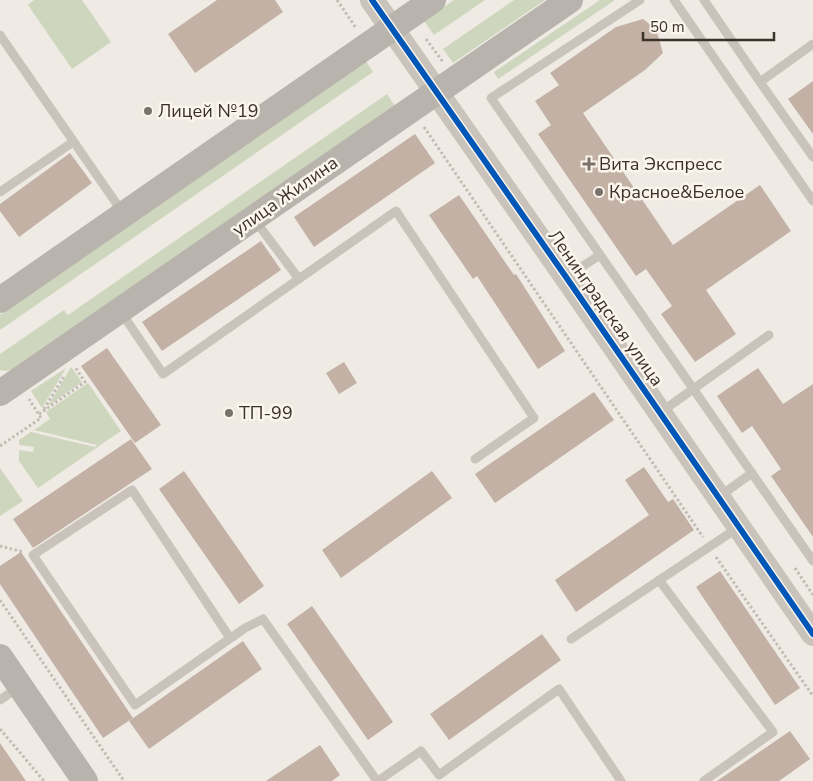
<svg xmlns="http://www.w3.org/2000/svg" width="813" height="781" font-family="'Nunito Sans',sans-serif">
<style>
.green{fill:#ced6be}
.building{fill:#c3b1a5}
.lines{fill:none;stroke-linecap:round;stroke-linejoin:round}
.path{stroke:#c1bcb5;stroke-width:3;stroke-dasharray:2.5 2.5;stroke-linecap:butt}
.service{stroke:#c9c3bc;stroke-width:9}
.tertiary{stroke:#c9c3bc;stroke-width:24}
.secondary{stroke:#b9b3ad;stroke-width:26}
.cycleway-casing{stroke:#fbf5ec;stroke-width:9}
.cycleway{stroke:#0057b8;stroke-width:6}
.poi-dot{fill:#79726b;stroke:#fbf5ec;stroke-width:2}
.labels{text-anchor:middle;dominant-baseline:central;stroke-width:5;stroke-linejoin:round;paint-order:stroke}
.poi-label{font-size:18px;fill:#3a312a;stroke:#fbf5ec;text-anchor:start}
.street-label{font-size:18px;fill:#3a312a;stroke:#fbf5ec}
</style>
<rect width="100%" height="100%" fill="#efebe4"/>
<g class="green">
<polygon points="34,0 82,0 111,42 72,69 28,5"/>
<polygon points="454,0 485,0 434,35 424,21"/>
<polygon points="514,0 545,0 453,63 443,49"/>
<polygon points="600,0 615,0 498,79 494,72"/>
<polygon points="366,61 373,72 0,330 0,315"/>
<polygon points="387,94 395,106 16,369 6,371 0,370 0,354 64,310 68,315"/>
<polygon points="71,367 82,382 48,406"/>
<polygon points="66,368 42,408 31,391"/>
<polygon points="88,383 121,431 38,488 19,461 19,450 33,452 34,447 19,445 19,440 31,432 95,447 97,445 34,430 50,419 46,412"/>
<polygon points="0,468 23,501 0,516"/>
</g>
<g class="building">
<polygon points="217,0 275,0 283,12 195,73 168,34"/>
<polygon points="643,19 656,29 663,53 645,70 583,113 673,245 760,185 791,231 706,290 736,334 695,362 661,314 672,306 646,269 636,276 538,134 551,125 535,101 559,85 550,73 616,27"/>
<polygon points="813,81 813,134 788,99"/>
<polygon points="415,134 435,163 314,247 294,217"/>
<polygon points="70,153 92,183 19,237 0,211 0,204"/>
<polygon points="459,195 514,275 516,274 565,351 538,369 477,276 473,279 429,215"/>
<polygon points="261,241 281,270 162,351 142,322"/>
<polygon points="107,348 161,425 135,443 81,366"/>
<polygon points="344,362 357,383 339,394 326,373"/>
<polygon points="758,368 783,404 813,384 813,537 771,476 781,469 752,426 742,433 717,396"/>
<polygon points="594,392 614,420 495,503 475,474"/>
<polygon points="131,439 152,469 33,548 13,519"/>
<polygon points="644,467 668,502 673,499 694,530 576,612 555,580 649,515 625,480"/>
<polygon points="184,471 264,586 239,604 159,489"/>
<polygon points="432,471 452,498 341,578 322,550"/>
<polygon points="21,552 133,718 103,738 0,584 0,566"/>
<polygon points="720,571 800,688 775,705 696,587"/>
<polygon points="312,606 393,722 368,740 287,624"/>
<polygon points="542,634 561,660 449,740 430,714"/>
<polygon points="243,641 262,669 149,749 129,721"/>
<polygon points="790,731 810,759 779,781 717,781"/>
<polygon points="0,743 26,781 0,781"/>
<polygon points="320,745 340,775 332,781 266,781"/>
</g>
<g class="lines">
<g class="path">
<polyline points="337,0 356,28"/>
<polyline points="426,39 443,62"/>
<polyline points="424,127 703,537"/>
<polyline points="44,409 64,376"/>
<polyline points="39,414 85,382 75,367"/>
<polyline points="0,446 41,418 29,399"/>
<polyline points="0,546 23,552"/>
<polyline points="716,557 813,696"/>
<polyline points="795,568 813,595"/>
<polyline points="0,600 124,781"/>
<polyline points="0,729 44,781"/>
</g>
<g class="service">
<polyline points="640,0 491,98 813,561"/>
<polyline points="674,0 813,201"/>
<polyline points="704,0 760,82 813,44"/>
<polyline points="0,35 123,213"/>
<polyline points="760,82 813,157"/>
<polyline points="0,192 73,142"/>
<polyline points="254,219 299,279"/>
<polyline points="566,277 600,255"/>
<polyline points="121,312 163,374 396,211 534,418 475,459"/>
<polyline points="661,412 769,335"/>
<polyline points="720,496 752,473"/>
<polyline points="659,580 773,732 704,781"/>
<polyline points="230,638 132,490 33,555 135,705 245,628 263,619 377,781"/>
<polyline points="571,639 739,527"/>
<polyline points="0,700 17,688"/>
<polyline points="378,781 421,751 439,775 559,689 621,781"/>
</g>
<polyline class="tertiary" points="372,0 566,277 813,634"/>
<g class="secondary">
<polyline points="0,300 433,0"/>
<polyline points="0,393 570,0"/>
<polyline points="0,657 85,781"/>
</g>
<g class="cycleway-casing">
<polyline id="cycleway" points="372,0 566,277 813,634"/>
</g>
<use href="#cycleway" class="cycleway"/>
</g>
<g class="poi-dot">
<circle cx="148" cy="111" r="5"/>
<path d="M586.5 156.5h5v5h5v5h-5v5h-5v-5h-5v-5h5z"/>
<circle cx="599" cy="192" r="5"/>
<circle cx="229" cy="413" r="5"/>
</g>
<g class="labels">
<g class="poi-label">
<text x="158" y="111">Лицей №19</text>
<text x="599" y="164">Вита Экспресс</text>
<text x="609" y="192">Красное&amp;Белое</text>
<text x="239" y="413">ТП-99</text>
</g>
<g class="street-label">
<text transform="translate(285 196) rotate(-35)">улица Жилина</text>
<text transform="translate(606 308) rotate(55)">Ленинградская улица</text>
</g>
</g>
<path d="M643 32v8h131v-8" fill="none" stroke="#3a312a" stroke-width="2.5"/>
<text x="650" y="32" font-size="15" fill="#3a312a" stroke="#fbf5ec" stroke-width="4" paint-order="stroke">50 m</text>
</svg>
